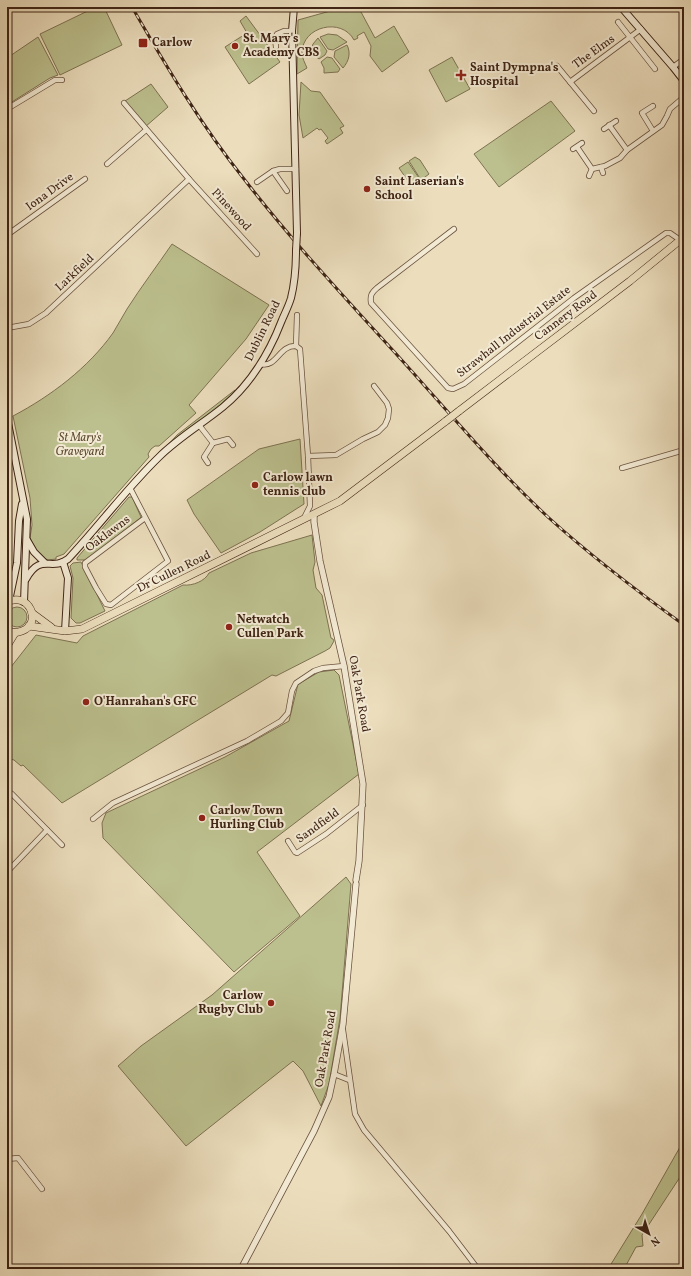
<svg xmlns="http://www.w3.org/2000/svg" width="691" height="1276" font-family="Vollkorn,serif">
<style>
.green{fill:#bcc08e;stroke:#7e7252}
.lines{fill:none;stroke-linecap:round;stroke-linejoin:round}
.minor-casing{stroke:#6a523f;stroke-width:6}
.tertiary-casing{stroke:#6a523f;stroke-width:7}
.secondary-casing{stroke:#3f2415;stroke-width:8}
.primary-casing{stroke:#3f2415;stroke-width:8}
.minor{stroke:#f3ead4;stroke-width:4.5}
.tertiary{stroke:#f3ead4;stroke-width:5.5}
.secondary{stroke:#f3ead4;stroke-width:6}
.primary{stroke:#ecdebd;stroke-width:7}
.rail-casing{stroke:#3f2415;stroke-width:3}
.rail{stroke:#f3ead4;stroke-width:1.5;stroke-dasharray:4.5;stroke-linecap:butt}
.secondary-bridge-casing{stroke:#3f2415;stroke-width:8;stroke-linecap:butt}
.primary-bridge-casing{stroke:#3f2415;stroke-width:8;stroke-linecap:butt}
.secondary-bridge{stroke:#f3ead4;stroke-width:6}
.primary-bridge{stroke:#ecdebd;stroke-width:7}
.poi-dot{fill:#8f2418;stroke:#f3ead4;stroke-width:1.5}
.labels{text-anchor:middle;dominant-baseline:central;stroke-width:4;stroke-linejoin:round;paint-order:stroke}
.poi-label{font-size:12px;font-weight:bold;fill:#3f2415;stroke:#f3ead4;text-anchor:start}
.street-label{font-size:12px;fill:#3f2415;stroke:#f3ead4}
.park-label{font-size:12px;font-style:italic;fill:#5e4b33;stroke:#f3ead4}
</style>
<rect width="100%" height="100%" fill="#ecdebd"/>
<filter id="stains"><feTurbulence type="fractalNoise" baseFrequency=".005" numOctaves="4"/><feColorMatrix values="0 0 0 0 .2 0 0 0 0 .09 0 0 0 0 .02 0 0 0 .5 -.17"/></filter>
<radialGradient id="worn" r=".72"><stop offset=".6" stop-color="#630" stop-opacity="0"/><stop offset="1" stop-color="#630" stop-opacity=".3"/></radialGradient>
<g class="green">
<polygon points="96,7 104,7 122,45 60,75 40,34"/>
<path d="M341,8L343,11C350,9 355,7 361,12L375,38L394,26L409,52L382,72L370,56L371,46L364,32L357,36L358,38L354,40C342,17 302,26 302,53C302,58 305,63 307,68L297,74L298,20Z"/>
<polygon points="246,16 280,62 249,84 225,47 247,33 240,21"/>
<polygon points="328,34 337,35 347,42 333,50 328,49 320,37"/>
<polygon points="38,37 58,75 50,78 7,105 7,58"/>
<polygon points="318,38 327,51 325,55 319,59 314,55 310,54 313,44"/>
<path d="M347,45C351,53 349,61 343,68L334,57L335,51Z"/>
<polygon points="327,57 332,58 340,69 338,72 324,73 324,68 321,62"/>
<polygon points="452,57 470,89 446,102 429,70"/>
<polygon points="301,82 311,91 320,92 344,126 340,128 343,133 327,144 325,141 328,138 321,129 319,130 317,128 303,138 299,115"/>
<polygon points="151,84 168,107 145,127 125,101"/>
<polygon points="551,101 575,131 499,187 474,154"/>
<polygon points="415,157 420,160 429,174 421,180 409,161"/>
<polygon points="408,162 419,178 410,184 399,168"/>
<path d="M172,244L269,305L246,339L189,405L196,413L159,446H155L151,449L148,454L149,457L64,554L56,557V559L48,560L43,558L38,554L30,538L32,525L30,498L13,416C51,396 88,368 113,333C118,325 122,317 127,309C141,287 157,266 172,244Z"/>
<polygon points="235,390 236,391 204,419 165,448 177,435"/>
<polygon points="300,439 304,504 260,532 221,553 194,514 187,500 259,449"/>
<polygon points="129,497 132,497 141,517 139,519 87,560 77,560 77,558"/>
<path d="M312,535L315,562L313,570L316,588L322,595L331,638L333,639L334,641L330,648L325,651L276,676L272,675L62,803L23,765L21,766L14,760L7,758V672L36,635L77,643L83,636L183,585C193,586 205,581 209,573L251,553Z"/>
<polygon points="81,562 105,611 80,623 76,623 71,618 73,578 70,566 73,563"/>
<circle cx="17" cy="617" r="10"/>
<polygon points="334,670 339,675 359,774 257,852 300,916 234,972 103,838 102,823 106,813 225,757 289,721 298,684 319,672"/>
<polygon points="346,877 351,884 340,1018 329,1084 321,1106 303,1071 293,1061 186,1146 118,1066 141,1046 212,995"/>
<polygon points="684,1140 684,1171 642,1235 643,1246 636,1247 624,1269 608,1269 642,1214"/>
</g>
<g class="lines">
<g class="minor-casing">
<g id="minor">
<polyline points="618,22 655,69"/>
<polyline points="276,47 275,39 277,34 284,31 292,31"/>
<polyline points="557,66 594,111"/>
<polyline points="673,67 684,59"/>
<polyline points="570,82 641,29"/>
<polyline points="124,103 189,179 257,254"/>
<polyline points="653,106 642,113 653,131"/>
<polyline points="7,109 55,80 62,80"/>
<polyline points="609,125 627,150"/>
<polyline points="604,129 616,121"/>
<polyline points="577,147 592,169 605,166 620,158 627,150 662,125 667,116 670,109 684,97"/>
<polyline points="573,149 582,143"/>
<polyline points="107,164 146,130"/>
<polyline points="601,167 603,173"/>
<polyline points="589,176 592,169"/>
<polyline points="257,182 273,171"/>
<polyline points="287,191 273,171 280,169 296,169"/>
<path d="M454,229L377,288C371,293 370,296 371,303L448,388L453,389L464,384L574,298L666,233H670L680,240"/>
<polyline points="7,235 85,179"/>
<polyline points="7,328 29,324 46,313 189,179"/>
<polyline points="296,346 297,315"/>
<path d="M261,364C277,368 279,345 296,346L300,349L308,456L310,506L304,518"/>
<polyline points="199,425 213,443"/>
<polyline points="308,456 336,455 363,439 378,432 385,425 388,418 389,409 387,403 374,386"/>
<polyline points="208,463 204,457 213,443 228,439 233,445"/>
<polyline points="622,468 684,450"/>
<polyline points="130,488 168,561 111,605 106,604 96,588 85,567 85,563 145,518"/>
<polyline points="7,791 12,794 62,845"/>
<polyline points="93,819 113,803 247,741 281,721 288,713 292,691 296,683 314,671 323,668 344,666"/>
<polyline points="288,841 295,852 297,853 326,834 363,805"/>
<polyline points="7,872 47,830"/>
<polyline points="343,1030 355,1114 364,1130 449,1231 478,1269"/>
<polyline points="334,1074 349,1080"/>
<polyline points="7,1159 18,1158 42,1189"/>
</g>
</g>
<g class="tertiary-casing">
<g id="tertiary">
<polyline points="314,515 314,522 320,561 344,666 363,784 359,861 356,880"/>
<polyline points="241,1269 314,1131 329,1097 334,1074 343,1024 356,884"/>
</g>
</g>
<g class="secondary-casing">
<g id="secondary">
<polyline points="294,7 292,31 297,233"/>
<polyline points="621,7 673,67 684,81"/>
<polyline points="7,418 27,519 24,602"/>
<polyline points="27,540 34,552 45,563"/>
<polyline points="63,562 68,578 65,631"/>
<path d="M26,579C41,552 51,572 68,559C99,526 126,489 159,457C178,438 202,424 223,407C251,384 269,354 282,320C285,313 289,305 291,298C295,282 296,266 296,250"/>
<polyline points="9,601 17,563 19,521 22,504"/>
</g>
</g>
<g class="primary-casing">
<g id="primary">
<polyline points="459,411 630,281 684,237"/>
<path d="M7,602C29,591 43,623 22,631C17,633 12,633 7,630"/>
<polyline points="32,613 51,627"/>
<polyline points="29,626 65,631 82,629 340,501 446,421"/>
<polyline points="7,646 15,633"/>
</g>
</g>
<use href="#minor" class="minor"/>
<use href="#tertiary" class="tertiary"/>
<use href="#secondary" class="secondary"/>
<use href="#primary" class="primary"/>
<g class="rail-casing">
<path id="rail" d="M132,7C166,66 201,125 244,179C292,241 345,298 398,356C447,410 495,468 549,518C592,557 637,591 684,625"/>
</g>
<use href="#rail" class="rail"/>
<g class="secondary-bridge-casing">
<polyline id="secondary-bridge" points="296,250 297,233"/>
</g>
<g class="primary-bridge-casing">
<polyline id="primary-bridge" points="446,421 459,411"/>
</g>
<use href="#secondary-bridge" class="secondary-bridge"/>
<use href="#primary-bridge" class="primary-bridge"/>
</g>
<g class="poi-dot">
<rect x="138" y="38" width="10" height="10" rx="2"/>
<circle cx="235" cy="46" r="4"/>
<path d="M459 69h4v4h4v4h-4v4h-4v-4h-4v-4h4z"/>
<circle cx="367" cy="189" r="4"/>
<circle cx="255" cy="485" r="4"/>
<circle cx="229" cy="627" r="4"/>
<circle cx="86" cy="702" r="4"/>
<circle cx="202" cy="818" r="4"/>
<circle cx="271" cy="1003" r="4"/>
</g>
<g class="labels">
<g class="poi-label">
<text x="243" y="39">St. Mary's<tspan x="243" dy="14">Academy CBS</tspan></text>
<text x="152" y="43">Carlow</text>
<text x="470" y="68">Saint Dympna's<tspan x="470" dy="14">Hospital</tspan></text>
<text x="375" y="182">Saint Laserian's<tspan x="375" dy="14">School</tspan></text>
<text x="263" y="478">Carlow lawn<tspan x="263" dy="14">tennis club</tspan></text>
<text x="237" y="620">Netwatch<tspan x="237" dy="14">Cullen Park</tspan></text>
<text x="94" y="702">O'Hanrahan's GFC</text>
<text x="210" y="811">Carlow Town<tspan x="210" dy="14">Hurling Club</tspan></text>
<text x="263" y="996" text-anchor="end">Carlow<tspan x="263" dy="14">Rugby Club</tspan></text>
</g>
<g class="street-label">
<text transform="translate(594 52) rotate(-36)">The Elms</text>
<text transform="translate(50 192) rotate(-36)">Iona Drive</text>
<text transform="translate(231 210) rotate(48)">Pinewood</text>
<text transform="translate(75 273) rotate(-43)">Larkfield</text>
<text transform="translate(566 316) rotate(-37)">Cannery Road</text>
<text transform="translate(263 331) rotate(-64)">Dublin Road</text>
<text transform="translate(514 332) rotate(-38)">Strawhall Industrial Estate</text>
<text transform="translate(108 534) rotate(-37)">Oaklawns</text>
<text transform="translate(174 572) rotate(-26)">Dr Cullen Road</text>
<text transform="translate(359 694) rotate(80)">Oak Park Road</text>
<text transform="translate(318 826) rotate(-36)">Sandfield</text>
<text transform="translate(326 1049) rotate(-80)">Oak Park Road</text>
</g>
<g class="park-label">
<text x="80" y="438">St Mary's<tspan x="80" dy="14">Graveyard</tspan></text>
</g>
</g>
<rect width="691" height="1276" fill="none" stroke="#ecdebd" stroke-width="24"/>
<rect x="8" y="8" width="675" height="1260" fill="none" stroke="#3f2415" stroke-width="2"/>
<rect x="12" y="12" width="667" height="1252" fill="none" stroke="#3f2415"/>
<g transform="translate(649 1234) rotate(141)" stroke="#f3ead4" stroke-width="3" paint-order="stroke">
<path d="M0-3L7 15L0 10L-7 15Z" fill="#3f2415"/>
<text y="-6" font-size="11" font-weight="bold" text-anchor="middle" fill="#3f2415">N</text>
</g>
<rect width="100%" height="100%" filter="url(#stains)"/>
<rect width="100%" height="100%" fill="url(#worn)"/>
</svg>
